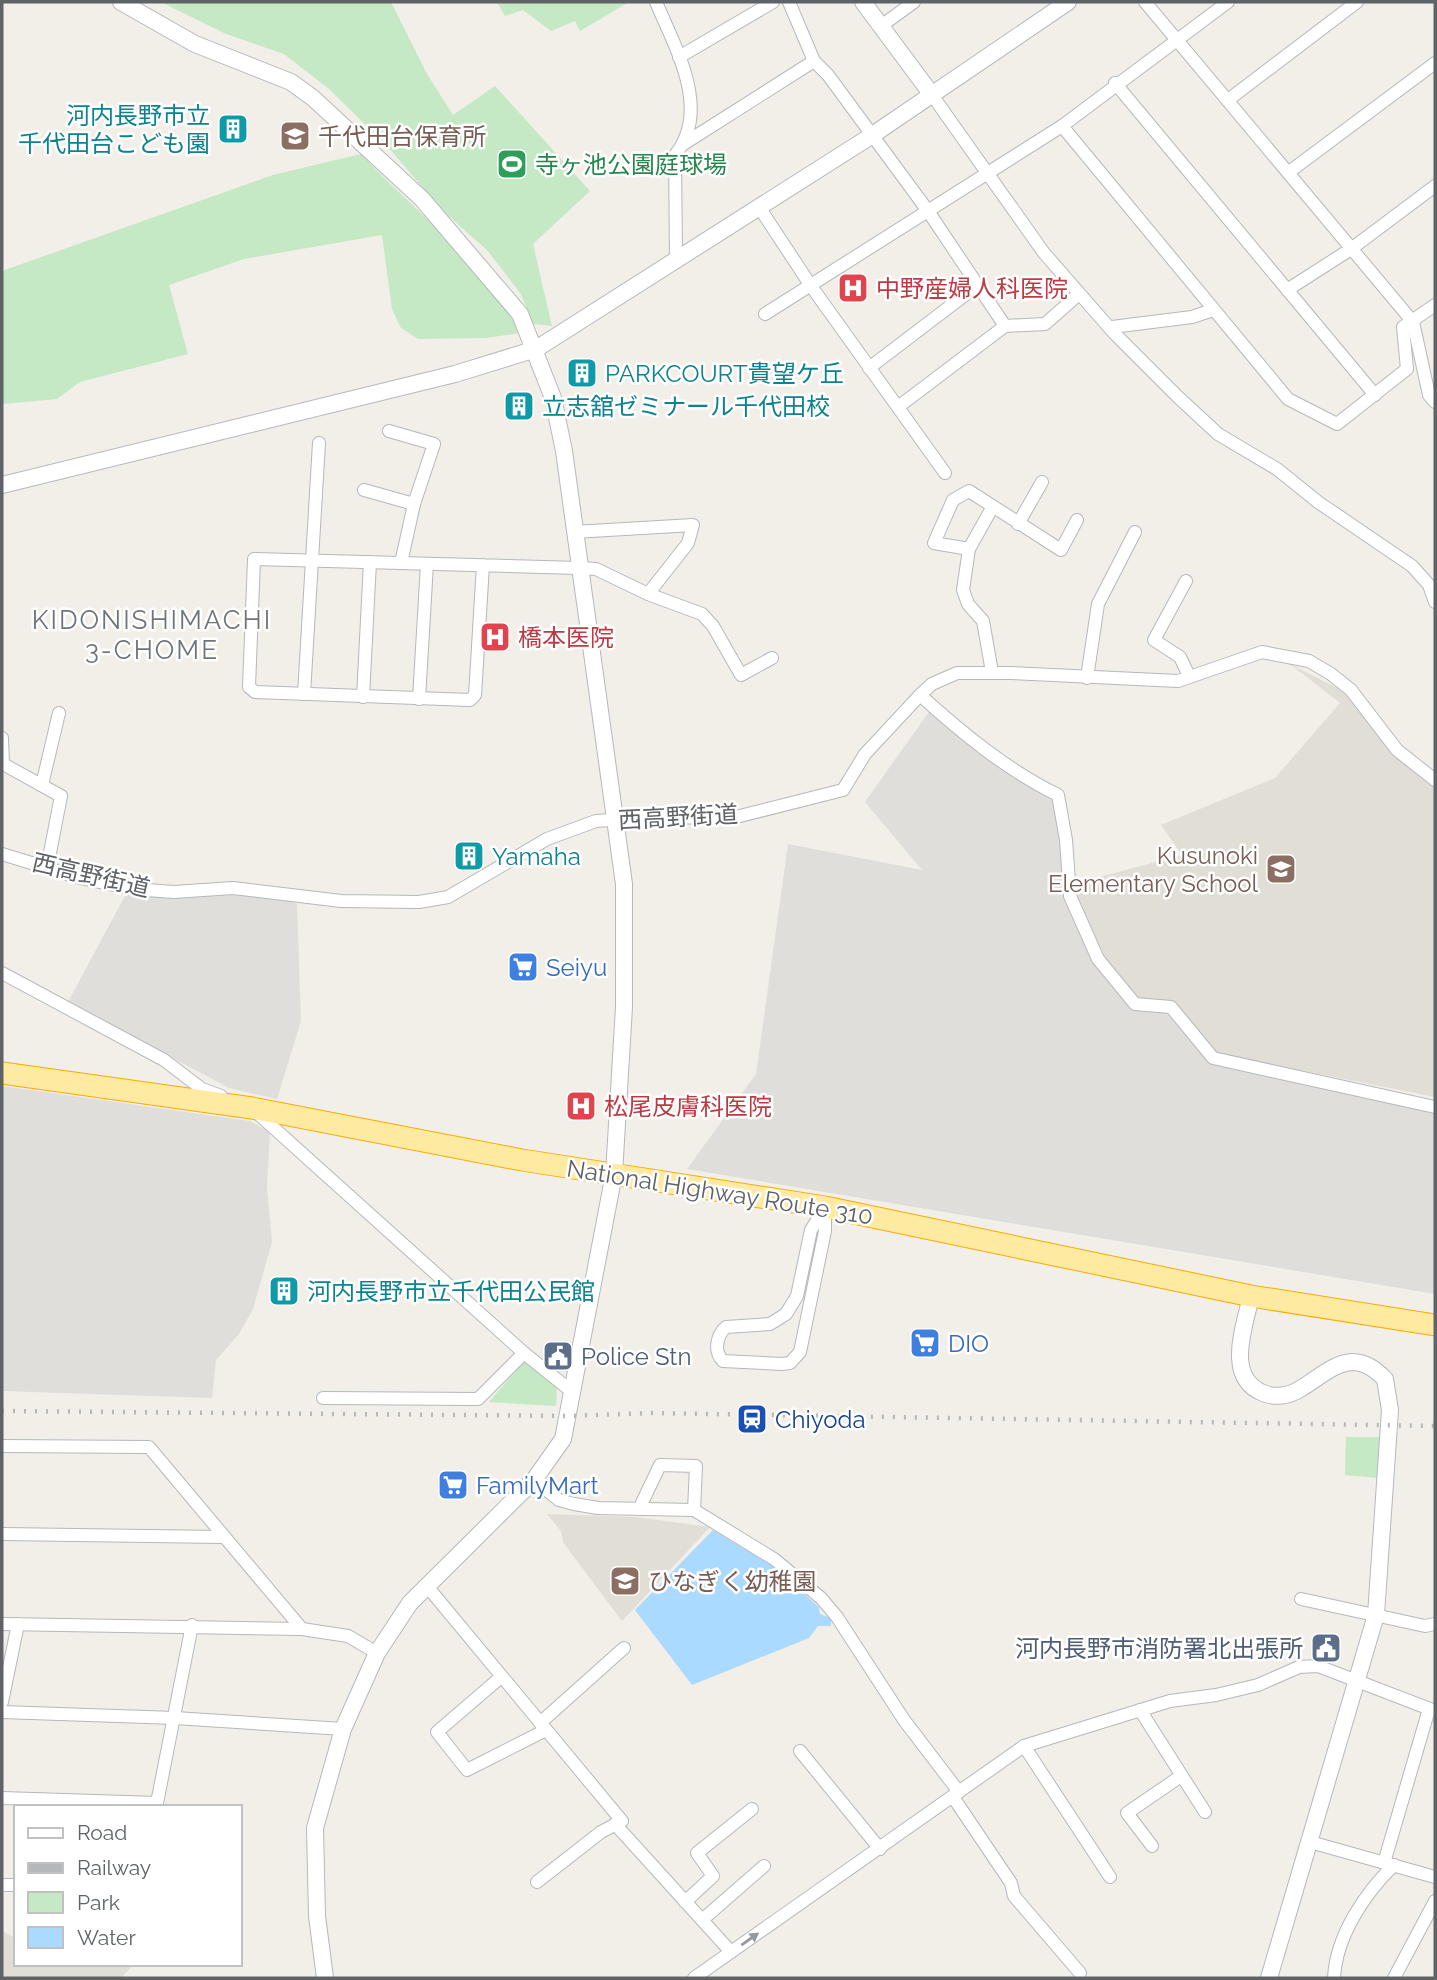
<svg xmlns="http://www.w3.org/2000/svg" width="1437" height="1980" font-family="Raleway,'Noto Sans JP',sans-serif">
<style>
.industrial{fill:#e0deda}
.education{fill:#e1ded6}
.green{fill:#c5e8c5}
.water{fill:#aadaff}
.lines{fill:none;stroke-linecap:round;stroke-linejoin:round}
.minor-casing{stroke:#b5b8bc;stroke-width:14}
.tertiary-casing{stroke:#b5b8bc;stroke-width:18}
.trunk-casing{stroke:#f9ab00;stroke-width:23}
.minor{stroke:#fff;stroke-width:12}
.tertiary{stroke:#fff;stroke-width:16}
.trunk{stroke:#feeaa1;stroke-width:21}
.rail{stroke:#b6b7b8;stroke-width:4.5;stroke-dasharray:2 9;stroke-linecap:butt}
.oneway{fill:#979a9d}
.labels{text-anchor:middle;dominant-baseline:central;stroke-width:5;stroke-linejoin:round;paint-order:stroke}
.culture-label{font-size:24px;fill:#0d838f;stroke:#fff;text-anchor:start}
.education-label{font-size:24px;fill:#785e54;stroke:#fff;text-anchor:start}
.leisure-label{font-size:24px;fill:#27864d;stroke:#fff;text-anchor:start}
.health-label{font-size:24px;fill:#be3a42;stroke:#fff;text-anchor:start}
.street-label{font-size:24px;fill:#5f6368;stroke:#fff}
.shop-label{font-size:24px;fill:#366cbe;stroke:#fff;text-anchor:start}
.service-label{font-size:24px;fill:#4e5e75;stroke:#fff;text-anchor:start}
.transit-label{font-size:24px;fill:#164399;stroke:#fff;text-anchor:start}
.neighbourhood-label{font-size:26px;letter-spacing:2px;fill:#70757a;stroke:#fff}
</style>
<rect width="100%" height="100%" fill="#f1efe8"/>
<g class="industrial">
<polygon points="931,709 1055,801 1064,852 1066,898 1135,1007 1171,1013 1211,1062 1435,1113 1435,1294 687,1169 756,1074 788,844 922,870 865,802"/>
<polygon points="127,892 172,898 236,895 286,900 297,904 301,1021 277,1099 229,1088 68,1002"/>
<polygon points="2,1086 250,1121 270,1132 267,1187 272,1242 253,1309 239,1334 216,1360 212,1398 2,1391"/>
</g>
<g class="education">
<polygon points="1290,664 1347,693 1395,754 1435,788 1435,1097 1214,1053 1172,1001 1140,999 1128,994 1095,950 1073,884 1182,855 1161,825 1275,778 1340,703"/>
<polygon points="547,1514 636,1517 710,1527 622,1621 563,1542 561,1531"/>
<polygon points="2,1931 16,1938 16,1964 134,1964 121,1978 2,1978"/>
</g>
<g class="green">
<polygon points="161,2 391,2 427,74 453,115 495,86 590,191 533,244 552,326 533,324 521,294 487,250 444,212 387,146 329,89 284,54 226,34"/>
<polygon points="497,2 629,2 580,31 575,21 551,31 523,10 505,16"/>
<path d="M361,154C414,212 485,261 520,333L485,338L418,339L401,328L392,309L382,235L244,259L169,285L188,354L80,382L57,399L2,404V271L273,175Z"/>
<polygon points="524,1361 557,1387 556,1406 489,1402"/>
<polygon points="1346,1437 1381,1437 1378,1478 1345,1475"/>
</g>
<polygon class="water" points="713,1530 771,1565 819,1607 820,1614 831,1618 831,1626 818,1626 809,1638 692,1685 635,1610"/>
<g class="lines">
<g class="minor-casing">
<g id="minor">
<path d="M656,2C675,48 712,109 675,155L676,258"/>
<polyline points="789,2 814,61 828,75 928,211 1005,326"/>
<polyline points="1145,2 1413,322 1429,395 1435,402"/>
<polyline points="881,26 914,2"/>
<polyline points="679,57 773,2"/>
<polyline points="1115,83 1375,395"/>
<polyline points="932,95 1044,253 1114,333 1178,397 1218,434 1277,469 1318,502 1412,566 1429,585 1435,602"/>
<polyline points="1228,100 1357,2"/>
<polyline points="1062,126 1288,399 1337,424 1407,369 1403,327 1435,305"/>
<polyline points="685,143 814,61"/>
<polyline points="1289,172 1435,63"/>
<polyline points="759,207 811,286 945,473"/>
<polyline points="1287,290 1351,249 1435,186"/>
<polyline points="765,314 1062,126 1228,2"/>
<polyline points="1112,327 1192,317 1213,310"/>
<polyline points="869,368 978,285"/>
<polyline points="898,407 1005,326 1045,324 1079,294"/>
<polyline points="389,431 434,444 414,504 401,563"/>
<polyline points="364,490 414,504"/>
<polyline points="992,508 969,549 963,590 968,604 983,621 992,672"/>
<polyline points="1018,524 1042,482"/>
<polyline points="574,532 693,525 688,543 648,594"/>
<polyline points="969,549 934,543 953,500 969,491 1061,550 1077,520"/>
<polyline points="483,565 475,695 470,700 255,692 249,687 254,559 578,568 596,569 648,594 702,614 713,626 741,675 772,658"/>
<polyline points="1186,581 1154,640 1180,657 1189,676"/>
<polyline points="1087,678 1098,604 1135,532"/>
<polyline points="304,694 319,443"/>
<path d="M920,695C962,733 1007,770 1058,795L1066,840L1070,896L1098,959L1135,1004L1171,1007L1213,1058L1435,1107"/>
<polyline points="363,697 370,562"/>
<polyline points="419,699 427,564"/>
<polyline points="2,738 3,764 61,796 47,868"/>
<polyline points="42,785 59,713"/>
<polyline points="2,854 80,878 133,889 174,892 233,888 341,901 419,902 448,897 547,839 596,821 653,817 732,818 843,790 865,754 920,695 932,684 957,673 1011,673 1178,681 1262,652 1309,661 1331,674 1351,690 1397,750 1435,780"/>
<polyline points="2,973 164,1060 202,1089 221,1096"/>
<polyline points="256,1112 524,1353 570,1390"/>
<path d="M825,1207V1231L800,1352L790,1363L782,1364L723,1361C713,1351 717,1335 726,1327L770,1324L786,1314L797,1296L811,1230Z"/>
<polyline points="323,1398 478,1399 524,1353"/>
<polyline points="2,1446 149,1447 302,1629"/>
<polyline points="534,1480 559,1500 574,1504 598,1508 694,1510 774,1559 821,1598 837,1617 904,1720 959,1792"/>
<polyline points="639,1509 660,1465 696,1466 694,1510"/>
<polyline points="2,1534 222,1537"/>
<polyline points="426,1585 622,1821 601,1832 537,1882"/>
<polyline points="1301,1599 1425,1626 1435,1624"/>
<polyline points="2,1624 302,1629 348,1636 377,1653"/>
<polyline points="501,1677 437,1732 467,1770 546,1730"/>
<polyline points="2,1702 18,1624"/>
<polyline points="1140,1710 1205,1812"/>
<polyline points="2,1712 175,1718 343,1729"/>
<polyline points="540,1723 624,1648"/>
<polyline points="1024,1746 1110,1877"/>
<polyline points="800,1751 880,1849"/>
<polyline points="953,1797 1011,1883 1014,1896 1080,1973"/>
<polyline points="2,1798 157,1803 192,1625"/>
<polyline points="615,1824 731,1952"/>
<polyline points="1310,1842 1435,1877"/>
<polyline points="1152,1846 1127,1813 1181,1776"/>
<polyline points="1384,1863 1429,1709"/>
<polyline points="2,1885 16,1885"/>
<polyline points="685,1902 713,1876 697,1853 752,1809"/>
<polyline points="702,1920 764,1866"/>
<polyline points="694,1978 1024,1746 1170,1701 1216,1695 1258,1685 1299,1667 1318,1666 1435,1711"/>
<path d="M1334,1978C1336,1936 1365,1893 1394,1865"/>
<polyline points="1394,1978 1435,1901"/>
</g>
</g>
<g class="tertiary-casing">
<g id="tertiary">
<polyline points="121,2 195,44 291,82 313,98 422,199 520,314 553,398 564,451 624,884 624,1007 614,1174 563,1439 534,1480 410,1603 377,1653 343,1729 315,1828 317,1916 325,1978"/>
<polyline points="863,2 932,95"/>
<polyline points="2,485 455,374 536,349 871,136 1068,2"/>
<path d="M1251,1296C1245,1326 1224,1377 1263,1393C1275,1398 1289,1396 1300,1389C1316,1380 1333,1363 1352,1362C1366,1362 1376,1370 1385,1379L1390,1410L1376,1615L1269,1978"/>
</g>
</g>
<g class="trunk-casing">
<polyline id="trunk" points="2,1073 252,1108 522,1160 825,1207 1251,1296 1435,1325"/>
</g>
<use href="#minor" class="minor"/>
<use href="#tertiary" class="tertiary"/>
<use href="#trunk" class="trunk"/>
<polyline class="rail" points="2,1411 568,1416 651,1413 1435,1426"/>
</g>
<defs><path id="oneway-solid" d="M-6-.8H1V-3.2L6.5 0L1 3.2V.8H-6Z" transform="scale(1.75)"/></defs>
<use class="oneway" href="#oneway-solid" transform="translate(750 1939) rotate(-35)"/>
<defs>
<g id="building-square" transform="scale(1.575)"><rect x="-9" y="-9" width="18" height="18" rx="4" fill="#0f9aa8" stroke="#fff"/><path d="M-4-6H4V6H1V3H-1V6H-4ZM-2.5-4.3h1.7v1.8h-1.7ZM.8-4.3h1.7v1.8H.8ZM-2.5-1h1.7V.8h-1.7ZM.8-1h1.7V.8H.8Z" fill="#fff"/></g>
<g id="school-square" transform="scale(1.575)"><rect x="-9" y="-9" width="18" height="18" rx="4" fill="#8d6e63" stroke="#fff"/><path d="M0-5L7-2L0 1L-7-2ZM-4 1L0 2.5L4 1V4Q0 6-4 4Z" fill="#fff"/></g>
<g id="stadium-square" transform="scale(1.575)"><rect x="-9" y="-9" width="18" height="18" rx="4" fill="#2e9e5b" stroke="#fff"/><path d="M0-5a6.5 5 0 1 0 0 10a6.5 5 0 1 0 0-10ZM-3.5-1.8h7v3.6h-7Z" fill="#fff"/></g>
<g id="hospital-square" transform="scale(1.575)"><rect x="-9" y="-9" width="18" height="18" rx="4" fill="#e0444e" stroke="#fff"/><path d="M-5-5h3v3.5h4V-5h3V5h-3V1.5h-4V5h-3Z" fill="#fff"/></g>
<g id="supermarket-square" transform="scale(1.575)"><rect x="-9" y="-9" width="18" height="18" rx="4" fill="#3f7fe0" stroke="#fff"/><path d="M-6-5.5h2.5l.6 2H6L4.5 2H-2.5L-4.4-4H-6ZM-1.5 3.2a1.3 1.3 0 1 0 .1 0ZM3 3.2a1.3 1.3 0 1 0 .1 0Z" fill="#fff"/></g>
<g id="civic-square" transform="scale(1.575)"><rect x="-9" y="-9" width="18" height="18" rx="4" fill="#5c6f8a" stroke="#fff"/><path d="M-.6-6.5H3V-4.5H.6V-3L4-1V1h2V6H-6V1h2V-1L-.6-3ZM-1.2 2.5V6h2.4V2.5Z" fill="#fff"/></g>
<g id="station-square" transform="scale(1.575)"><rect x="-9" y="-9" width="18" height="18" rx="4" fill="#1a4fb4" stroke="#fff"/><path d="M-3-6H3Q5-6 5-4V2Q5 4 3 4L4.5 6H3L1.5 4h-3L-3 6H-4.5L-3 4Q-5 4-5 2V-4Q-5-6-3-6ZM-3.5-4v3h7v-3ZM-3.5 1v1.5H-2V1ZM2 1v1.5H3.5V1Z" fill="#fff"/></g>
</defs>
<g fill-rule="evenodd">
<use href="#building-square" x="233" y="129"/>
<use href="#school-square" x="295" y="136"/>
<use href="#stadium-square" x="512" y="164"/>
<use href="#hospital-square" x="853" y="288"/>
<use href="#building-square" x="582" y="373"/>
<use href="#building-square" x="519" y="406"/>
<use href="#hospital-square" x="495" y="637"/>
<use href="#building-square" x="469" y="856"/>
<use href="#school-square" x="1281" y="869"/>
<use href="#supermarket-square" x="523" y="967"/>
<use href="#hospital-square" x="581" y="1106"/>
<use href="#building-square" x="284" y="1291"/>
<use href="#supermarket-square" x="925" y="1343"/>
<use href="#civic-square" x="558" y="1356"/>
<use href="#station-square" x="752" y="1419"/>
<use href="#supermarket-square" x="453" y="1485"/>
<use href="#school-square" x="625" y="1581"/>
<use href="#civic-square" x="1326" y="1648"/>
</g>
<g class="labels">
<g class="culture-label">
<text x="210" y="115" text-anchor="end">河内長野市立<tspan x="210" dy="28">千代田台こども園</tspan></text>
<text x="605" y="373">PARKCOURT貴望ケ丘</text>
<text x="542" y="406">立志舘ゼミナール千代田校</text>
<text x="492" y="856">Yamaha</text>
<text x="307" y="1291">河内長野市立千代田公民館</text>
</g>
<g class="education-label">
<text x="318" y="136">千代田台保育所</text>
<text x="1258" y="855" text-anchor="end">Kusunoki<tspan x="1258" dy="28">Elementary School</tspan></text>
<text x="648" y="1581">ひなぎく幼稚園</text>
</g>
<g class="leisure-label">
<text x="535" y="164">寺ヶ池公園庭球場</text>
</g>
<g class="health-label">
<text x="876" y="288">中野産婦人科医院</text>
<text x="518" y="637">橋本医院</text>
<text x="604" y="1106">松尾皮膚科医院</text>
</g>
<g class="street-label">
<text transform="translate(678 817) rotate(-3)">西高野街道</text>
<text transform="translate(91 875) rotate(13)">西高野街道</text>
<text transform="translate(720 1192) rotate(9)">National Highway Route 310</text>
</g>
<g class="shop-label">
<text x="546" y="967">Seiyu</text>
<text x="948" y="1343">DIO</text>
<text x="476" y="1485">FamilyMart</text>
</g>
<g class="service-label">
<text x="581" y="1356">Police Stn</text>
<text x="1303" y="1648" text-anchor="end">河内長野市消防署北出張所</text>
</g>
<g class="transit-label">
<text x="775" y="1419">Chiyoda</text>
</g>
<g class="neighbourhood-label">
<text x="152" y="620">KIDONISHIMACHI<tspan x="152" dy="30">3-CHOME</tspan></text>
</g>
</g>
<rect width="1437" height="1980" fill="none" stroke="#5f6368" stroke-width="7"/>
<rect x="14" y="1805" width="228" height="161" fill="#ffffff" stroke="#bfc1c3" stroke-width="2"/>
<rect x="28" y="1828" width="35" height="10" fill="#ffffff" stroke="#bfc1c3" stroke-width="2"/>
<text x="77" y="1840" font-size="21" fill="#5f6368">Road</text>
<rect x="28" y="1863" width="35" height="10" fill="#b6b7b8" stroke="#bfc1c3" stroke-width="2"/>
<text x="77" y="1875" font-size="21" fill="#5f6368">Railway</text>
<rect x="28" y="1892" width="35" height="21" fill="#c5e8c5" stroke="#bfc1c3" stroke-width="2"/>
<text x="77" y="1910" font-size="21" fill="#5f6368">Park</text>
<rect x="28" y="1927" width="35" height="21" fill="#aadaff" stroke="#bfc1c3" stroke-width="2"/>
<text x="77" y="1945" font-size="21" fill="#5f6368">Water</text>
</svg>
